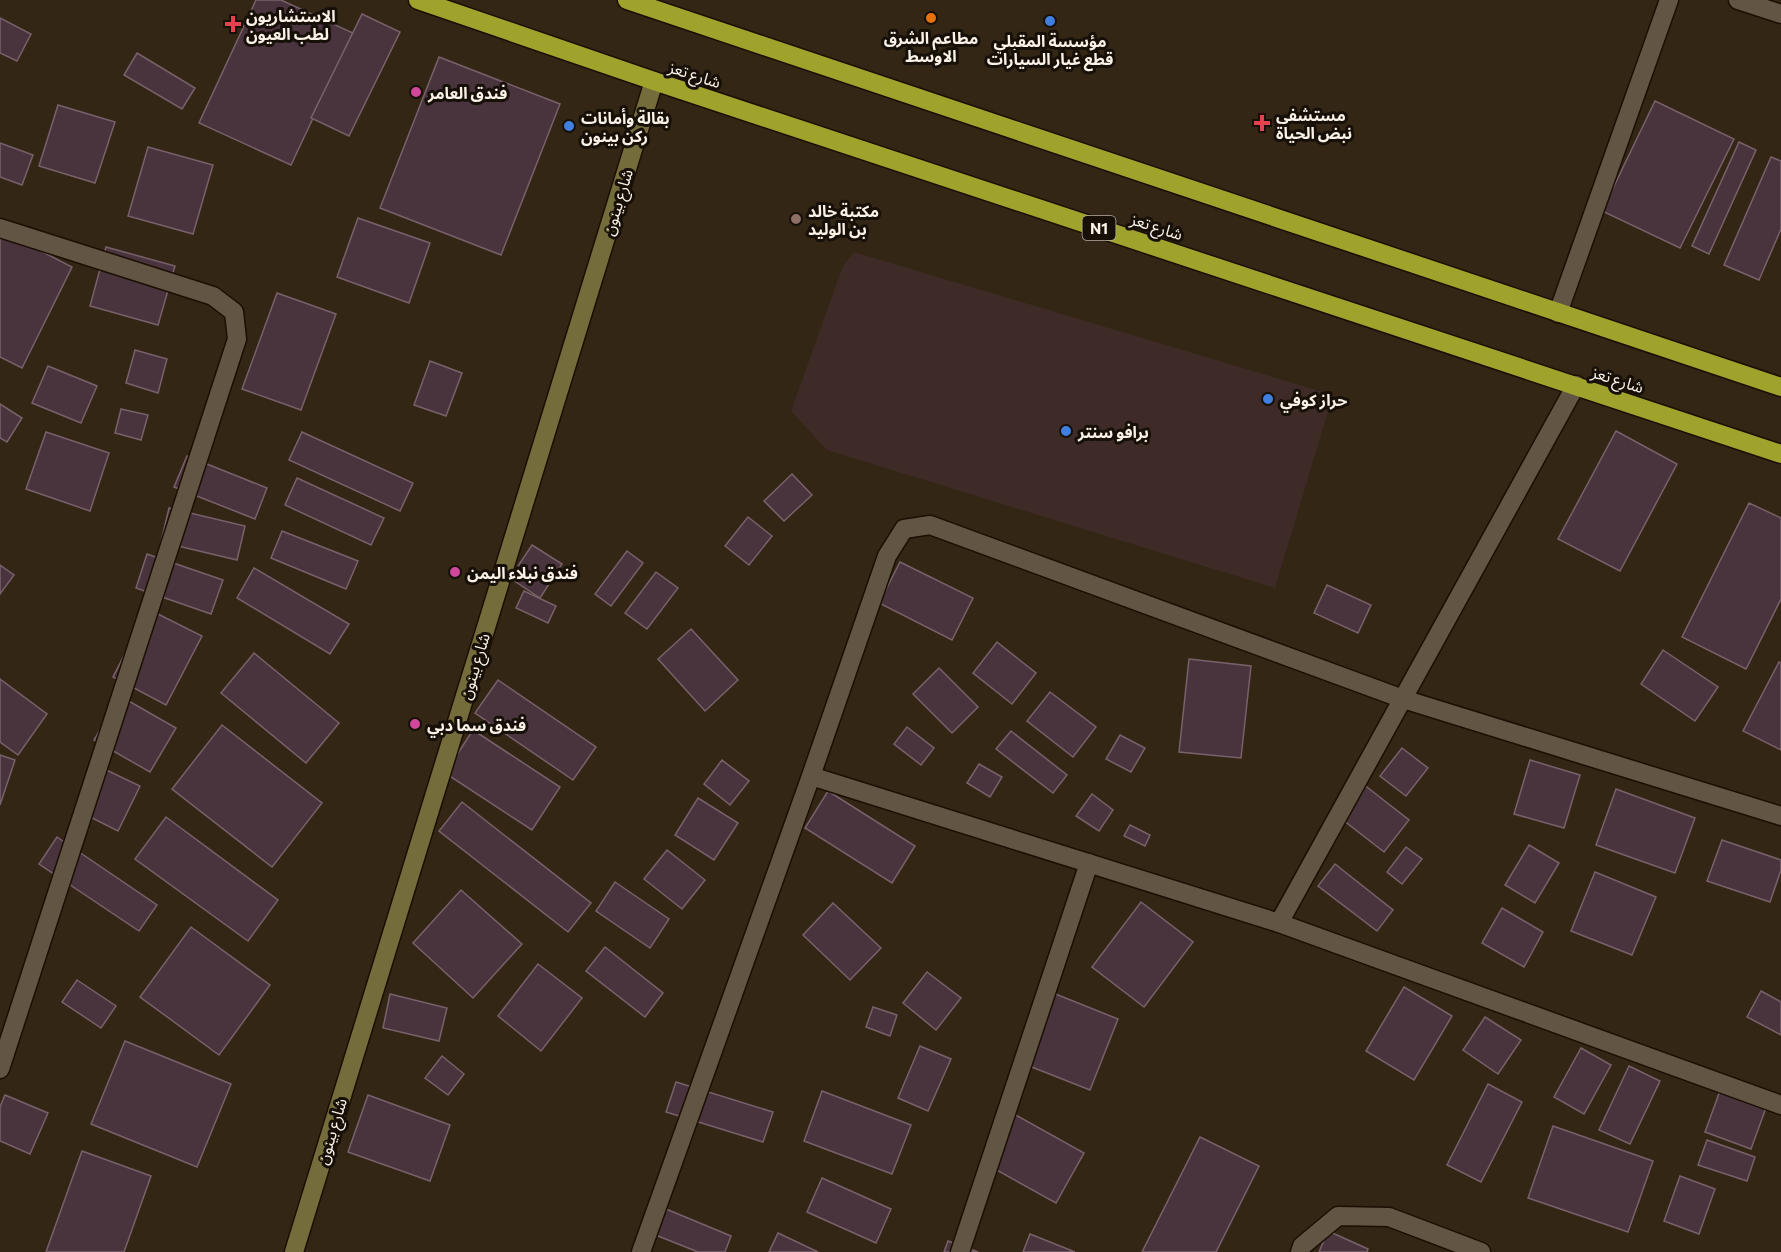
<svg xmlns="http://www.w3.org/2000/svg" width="1781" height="1252" font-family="Commissioner,'Noto Sans Arabic',sans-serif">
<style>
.commercial{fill:#3e2b27}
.building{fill:#49343e;stroke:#78616b;stroke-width:1.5}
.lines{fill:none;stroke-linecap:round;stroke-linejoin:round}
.street-casing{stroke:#1a0f02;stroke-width:21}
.secondary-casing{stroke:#1a0f02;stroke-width:21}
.highway-casing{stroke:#1a0f02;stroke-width:21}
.street{stroke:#635543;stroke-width:18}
.secondary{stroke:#756c3c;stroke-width:18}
.highway{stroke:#9fa32b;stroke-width:18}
.food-dot{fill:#e8710a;stroke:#161009;stroke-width:2}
.shop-dot{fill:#3f7fe0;stroke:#161009;stroke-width:2}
.health-dot{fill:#e0444e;stroke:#161009;stroke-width:2}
.hotel-dot{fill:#d1479c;stroke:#161009;stroke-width:2}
.education-dot{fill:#8d6e63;stroke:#161009;stroke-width:2}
.labels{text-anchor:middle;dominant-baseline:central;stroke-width:6;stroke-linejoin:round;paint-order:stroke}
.shield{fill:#161009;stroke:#b6aea5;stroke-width:1.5}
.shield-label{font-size:15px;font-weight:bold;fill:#fbf2e8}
.poi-label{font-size:16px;font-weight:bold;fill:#fbf2e8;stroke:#161009;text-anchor:start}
.street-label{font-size:16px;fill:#fbf2e8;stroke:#161009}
</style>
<rect width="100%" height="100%" fill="#332615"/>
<polygon class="commercial" points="854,252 1333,395 1275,588 827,450 791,411 843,266"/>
<g class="building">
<polygon points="256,0 281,0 353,33 291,165 199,123"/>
<polygon points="362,14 400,32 349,136 311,118"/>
<polygon points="0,18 31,34 17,61 0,53"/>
<polygon points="137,53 195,88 182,109 124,75"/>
<polygon points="439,57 560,104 501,255 380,208"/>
<polygon points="1655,101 1734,139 1680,248 1602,211"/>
<polygon points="58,105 115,122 95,183 39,166"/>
<polygon points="1739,142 1756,150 1709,254 1692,246"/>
<polygon points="0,143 33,155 22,185 0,177"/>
<polygon points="148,147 213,165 193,234 128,216"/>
<polygon points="1771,157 1781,161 1781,229 1759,280 1724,265"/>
<polygon points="358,218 430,243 409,303 337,277"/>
<polygon points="0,230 72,267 22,368 0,357"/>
<polygon points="106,247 175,266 158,325 90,306"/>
<polygon points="277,293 336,314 301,410 242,389"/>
<polygon points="135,350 167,359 158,393 126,383"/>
<polygon points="430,361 462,373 446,416 414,405"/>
<polygon points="48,366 97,386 81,423 32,403"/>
<polygon points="0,404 22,418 7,442 0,438"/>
<polygon points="121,409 148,415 141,440 115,433"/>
<polygon points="1616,431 1677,464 1620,571 1558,539"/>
<polygon points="46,432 109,453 90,511 26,489"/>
<polygon points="302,432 413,483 400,511 289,460"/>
<polygon points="187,456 267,488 255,519 174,487"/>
<polygon points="792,474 812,495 784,521 764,501"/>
<polygon points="297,478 384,518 371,545 285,505"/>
<polygon points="1749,503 1781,518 1781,599 1746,669 1682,637"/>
<polygon points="169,508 245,526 237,560 161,542"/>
<polygon points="748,517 772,536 749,565 725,546"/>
<polygon points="282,531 358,561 346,589 271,558"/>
<polygon points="532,545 562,564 540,598 510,578"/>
<polygon points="627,551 643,563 611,606 595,594"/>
<polygon points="147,554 223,580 211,614 136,588"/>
<polygon points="900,562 973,598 952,640 879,603"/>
<polygon points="0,565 14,575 0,594"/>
<polygon points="254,568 349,624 330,654 237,598"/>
<polygon points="656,572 678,588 647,629 625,613"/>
<polygon points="1327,585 1371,605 1358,633 1314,613"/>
<polygon points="524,591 556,606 548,623 516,608"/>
<polygon points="148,609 202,636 166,705 113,677"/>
<polygon points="691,629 738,680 705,711 658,659"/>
<polygon points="997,642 1036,673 1012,704 973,673"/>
<polygon points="1663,650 1718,687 1695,721 1641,684"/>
<polygon points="254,653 339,723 306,763 221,693"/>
<polygon points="1189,659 1251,666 1241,758 1179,752"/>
<polygon points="1779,662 1781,663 1781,750 1743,731"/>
<polygon points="939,668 978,707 952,733 913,694"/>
<polygon points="0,679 47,714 18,755 0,742"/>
<polygon points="498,680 596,747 573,780 475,713"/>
<polygon points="1050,692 1096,727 1073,757 1027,721"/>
<polygon points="120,696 176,728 150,772 94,740"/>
<polygon points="222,725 322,803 272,867 172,789"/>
<polygon points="907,727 934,748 921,765 894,744"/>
<polygon points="473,730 560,787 532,830 445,773"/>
<polygon points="1011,731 1067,775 1053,793 996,749"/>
<polygon points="1120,735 1145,748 1131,772 1106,759"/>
<polygon points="1402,748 1428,768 1406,796 1380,776"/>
<polygon points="0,755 15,760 0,805"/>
<polygon points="722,760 749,781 730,805 704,784"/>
<polygon points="1530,760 1580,775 1564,828 1514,814"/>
<polygon points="979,764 1002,777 990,797 967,783"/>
<polygon points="98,766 140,786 118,831 76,810"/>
<polygon points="1363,784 1409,820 1384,852 1338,816"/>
<polygon points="1616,789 1695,818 1675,873 1596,845"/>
<polygon points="828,791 915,846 892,883 805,828"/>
<polygon points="1092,794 1113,810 1099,831 1076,816"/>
<polygon points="698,798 738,823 714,860 675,835"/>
<polygon points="462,802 591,903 568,932 439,831"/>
<polygon points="166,817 278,900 248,941 135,859"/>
<polygon points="1130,825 1150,835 1145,846 1124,836"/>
<polygon points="57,837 157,905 139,931 39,864"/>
<polygon points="1722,840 1781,860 1781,870 1770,902 1707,881"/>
<polygon points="1529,845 1559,863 1535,903 1505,885"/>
<polygon points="1406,847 1422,859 1402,884 1387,872"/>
<polygon points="667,850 705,880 682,909 644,879"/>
<polygon points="1335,864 1393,910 1377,931 1318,886"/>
<polygon points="1595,872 1656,897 1632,955 1571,931"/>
<polygon points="615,882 669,919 650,948 596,911"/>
<polygon points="461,890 522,944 473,998 413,943"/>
<polygon points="1141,902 1193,942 1144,1007 1092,967"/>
<polygon points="833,903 881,948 850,980 803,935"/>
<polygon points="1502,908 1543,932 1524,967 1482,943"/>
<polygon points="191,927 270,985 219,1055 140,997"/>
<polygon points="605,947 663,993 645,1017 586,971"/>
<polygon points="538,964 582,998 541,1051 498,1016"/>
<polygon points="927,972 961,998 936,1030 903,1003"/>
<polygon points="77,980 116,1006 101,1028 62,1002"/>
<polygon points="1404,987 1452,1016 1414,1080 1366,1051"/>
<polygon points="1048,991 1118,1019 1090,1090 1019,1062"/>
<polygon points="1761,991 1781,1002 1781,1035 1747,1017"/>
<polygon points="390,994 447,1008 439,1041 383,1028"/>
<polygon points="873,1007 897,1015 890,1036 866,1027"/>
<polygon points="1485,1017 1521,1040 1498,1074 1463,1050"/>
<polygon points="125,1041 231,1084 197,1167 91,1124"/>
<polygon points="920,1046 951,1059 928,1111 898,1098"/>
<polygon points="1581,1048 1611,1065 1584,1114 1554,1097"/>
<polygon points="442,1056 464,1074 448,1095 425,1078"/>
<polygon points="1629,1066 1660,1081 1630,1144 1599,1130"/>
<polygon points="676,1082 773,1112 763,1142 666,1112"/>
<polygon points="1488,1084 1522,1102 1481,1182 1447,1165"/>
<polygon points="1721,1088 1767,1105 1751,1149 1705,1132"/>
<polygon points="822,1091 911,1125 892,1174 804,1141"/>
<polygon points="5,1095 48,1113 30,1154 0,1141 0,1107"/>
<polygon points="368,1095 450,1125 430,1181 348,1152"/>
<polygon points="1012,1113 1084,1153 1056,1203 984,1163"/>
<polygon points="1553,1126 1653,1161 1628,1232 1528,1198"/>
<polygon points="1200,1137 1259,1166 1216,1252 1142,1252"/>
<polygon points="1707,1140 1755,1157 1747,1181 1698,1165"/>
<polygon points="82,1151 151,1176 124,1252 46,1252"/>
<polygon points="1680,1176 1715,1189 1699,1234 1664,1221"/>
<polygon points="822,1178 891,1209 876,1243 807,1212"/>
<polygon points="654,1204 731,1236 725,1252 698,1252 643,1230"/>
<polygon points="1328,1231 1368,1249 1367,1252 1319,1252"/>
<polygon points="778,1233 818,1252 769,1252"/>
<polygon points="1030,1234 1075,1252 1023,1252"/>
<polygon points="948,1241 978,1252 944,1252"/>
</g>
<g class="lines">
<g class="street-casing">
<g id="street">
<polyline points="1738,0 1781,14"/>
<polyline points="0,228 213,296 234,312 237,339 0,1069"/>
<polyline points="1558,313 1669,0"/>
<polyline points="811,776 1279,923 1781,1105"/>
<polyline points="1279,923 1576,385"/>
<polyline points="641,1252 811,776 887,556 904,529 930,525 1403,699 1781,816"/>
<polyline points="960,1252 1089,863"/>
<polyline points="1300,1252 1302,1246 1338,1216 1389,1217 1481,1252"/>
</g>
</g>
<g class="secondary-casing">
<polyline id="secondary" points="294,1252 654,81"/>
</g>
<g class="highway-casing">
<g id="highway">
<polyline points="418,0 654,81 1781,454"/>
<polyline points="627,0 1781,387"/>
</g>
</g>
<use href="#street" class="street"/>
<use href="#secondary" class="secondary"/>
<use href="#highway" class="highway"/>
</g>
<circle class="food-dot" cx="931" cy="18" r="6"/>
<g class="shop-dot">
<circle cx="1050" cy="21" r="6"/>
<circle cx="569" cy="126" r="6"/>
<circle cx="1268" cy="399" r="6"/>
<circle cx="1066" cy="431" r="6"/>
</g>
<g class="health-dot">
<path d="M230 15h6v6h6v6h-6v6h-6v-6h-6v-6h6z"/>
<path d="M1259 114h6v6h6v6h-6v6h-6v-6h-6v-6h6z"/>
</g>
<g class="hotel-dot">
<circle cx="416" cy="92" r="6"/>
<circle cx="455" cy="572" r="6"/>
<circle cx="415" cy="724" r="6"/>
</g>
<circle class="education-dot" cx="796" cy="219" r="6"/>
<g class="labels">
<rect class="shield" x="1082.5" y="216" width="33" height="24" rx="4.5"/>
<g class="shield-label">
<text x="1099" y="228">N1</text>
</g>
<g class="poi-label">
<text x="246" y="15">الاستشاريون<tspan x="246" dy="18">لطب العيون</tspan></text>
<text x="931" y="37" text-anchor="middle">مطاعم الشرق<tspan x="931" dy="18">الاوسط</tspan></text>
<text x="1050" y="40" text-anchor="middle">مؤسسة المقبلي<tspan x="1050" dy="18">قطع غيار السيارات</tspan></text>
<text x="428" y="92">فندق العامر</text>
<text x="1276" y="114">مستشفى<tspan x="1276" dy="18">نبض الحياة</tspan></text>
<text x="581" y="117">بقالة وأمانات<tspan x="581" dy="18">ركن بينون</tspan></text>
<text x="808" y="210">مكتبة خالد<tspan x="808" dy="18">بن الوليد</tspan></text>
<text x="1280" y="399">حراز كوفي</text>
<text x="1078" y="431">برافو سنتر</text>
<text x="467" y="572">فندق نبلاء اليمن</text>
<text x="427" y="724">فندق سما دبي</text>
</g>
<g class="street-label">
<text transform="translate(695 74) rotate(18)">شارع تعز</text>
<text transform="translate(617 202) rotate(-73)">شارع بينون</text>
<text transform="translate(1157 226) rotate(18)">شارع تعز</text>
<text transform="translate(1618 379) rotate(18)">شارع تعز</text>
<text transform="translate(474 666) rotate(-73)">شارع بينون</text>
<text transform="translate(331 1131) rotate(-73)">شارع بينون</text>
</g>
</g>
</svg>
